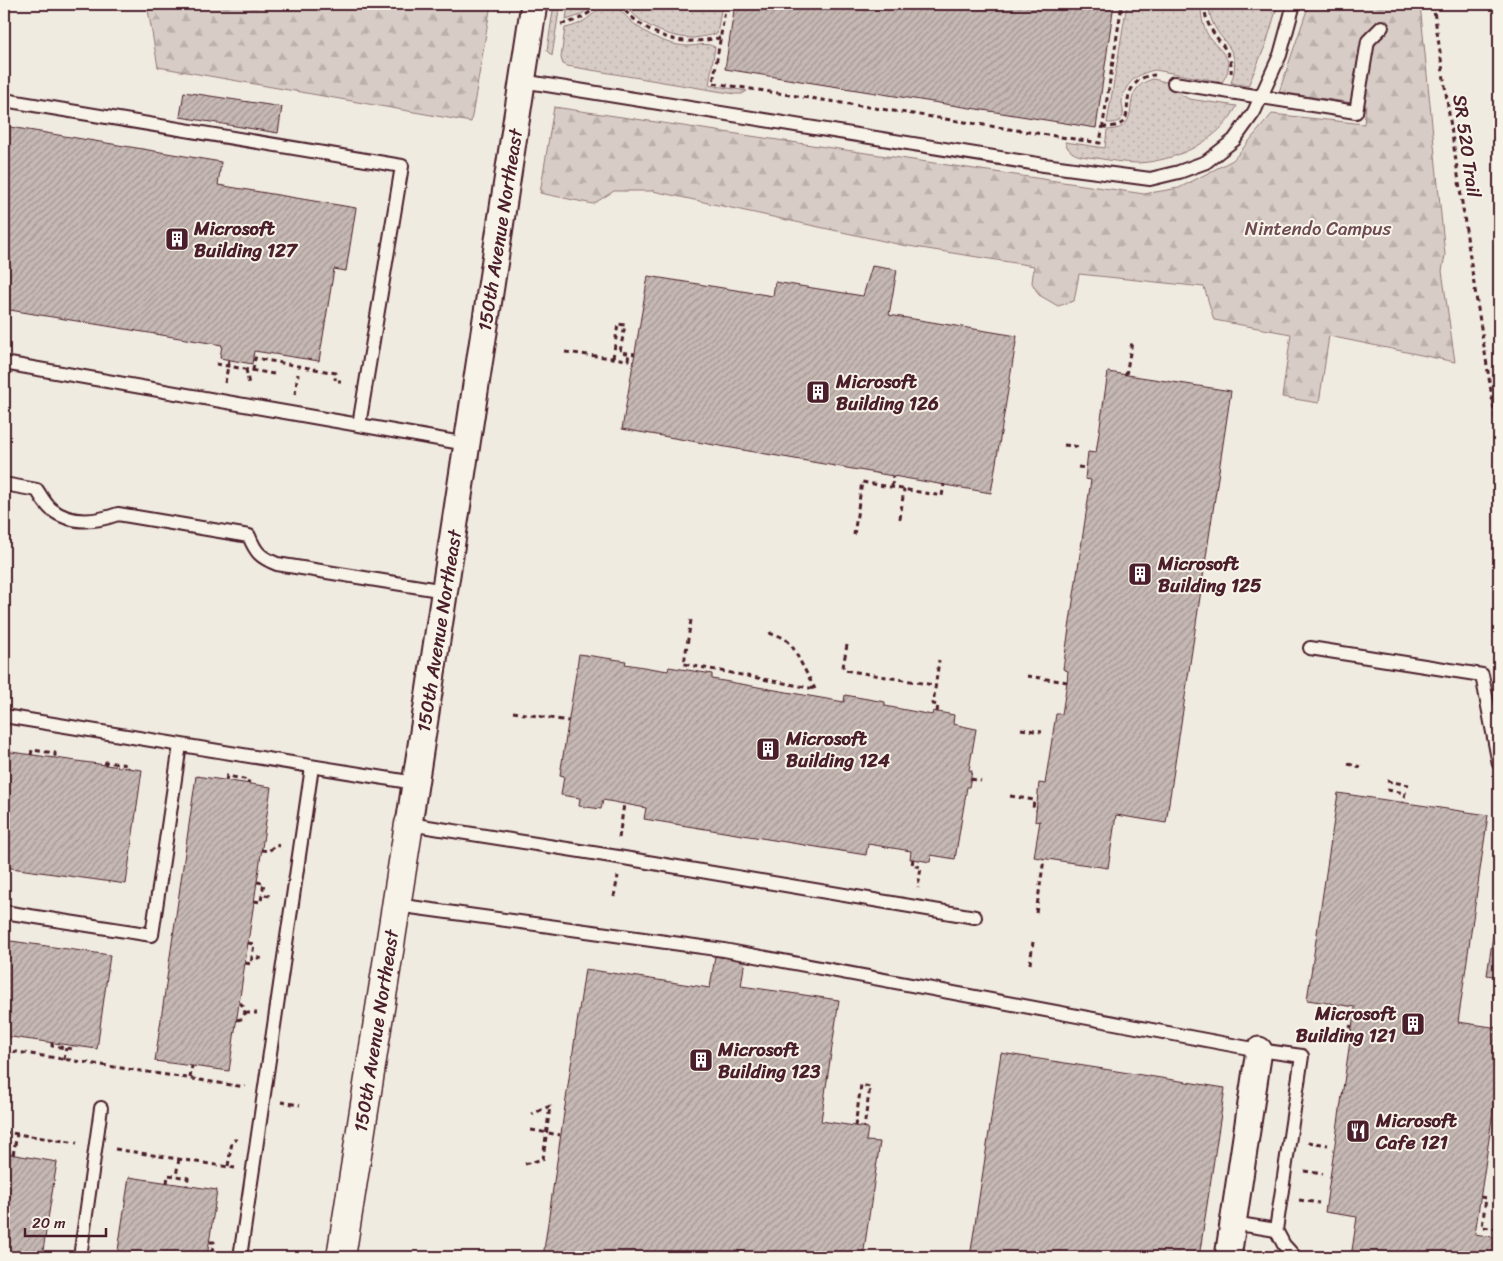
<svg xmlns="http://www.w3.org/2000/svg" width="1503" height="1261" font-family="Sriracha,sans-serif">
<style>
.grass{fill:url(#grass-dots);stroke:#917678}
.forest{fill:url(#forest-firs);stroke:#917678}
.building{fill:url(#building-hatch);stroke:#4a1f2b}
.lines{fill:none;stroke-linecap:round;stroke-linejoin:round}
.service-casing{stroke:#4a1f2b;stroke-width:16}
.minor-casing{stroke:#4a1f2b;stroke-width:29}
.tertiary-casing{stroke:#4a1f2b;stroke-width:31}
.path{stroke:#4a1f2b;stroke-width:3;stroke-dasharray:5 4;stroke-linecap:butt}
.service{stroke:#f7f3e8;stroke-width:12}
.minor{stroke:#f7f3e8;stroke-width:25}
.tertiary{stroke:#f7f3e8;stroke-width:28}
.labels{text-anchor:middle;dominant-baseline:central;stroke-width:4;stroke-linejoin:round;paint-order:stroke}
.street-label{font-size:19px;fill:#4a1f2b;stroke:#f7f3e8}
.poi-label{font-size:19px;font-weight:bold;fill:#4a1f2b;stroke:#f7f3e8;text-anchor:start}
.park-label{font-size:19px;fill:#6e4a52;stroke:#f7f3e8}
</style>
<defs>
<pattern id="grass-dots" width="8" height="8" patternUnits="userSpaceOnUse" patternTransform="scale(1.25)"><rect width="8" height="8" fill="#d8cdc6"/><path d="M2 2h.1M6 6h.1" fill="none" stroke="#bbb0aa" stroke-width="1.8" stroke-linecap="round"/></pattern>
<pattern id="forest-firs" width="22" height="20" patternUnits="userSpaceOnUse" patternTransform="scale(1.25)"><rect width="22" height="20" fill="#d8cdc6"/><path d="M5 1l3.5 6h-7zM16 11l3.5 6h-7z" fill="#bbb0aa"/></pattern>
<pattern id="building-hatch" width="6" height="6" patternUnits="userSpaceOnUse" patternTransform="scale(1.25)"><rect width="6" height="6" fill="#c6b8b3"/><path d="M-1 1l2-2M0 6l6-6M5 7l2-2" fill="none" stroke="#a39592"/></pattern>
</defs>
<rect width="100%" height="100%" fill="#f0ebe0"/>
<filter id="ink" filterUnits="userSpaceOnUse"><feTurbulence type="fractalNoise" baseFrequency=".02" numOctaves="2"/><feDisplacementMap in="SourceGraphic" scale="10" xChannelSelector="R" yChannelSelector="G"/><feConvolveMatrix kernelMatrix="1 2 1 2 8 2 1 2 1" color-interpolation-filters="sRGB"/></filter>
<g filter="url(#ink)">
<g class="grass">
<polygon points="554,4 560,4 552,56 547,51"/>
<polygon points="568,4 593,4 581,15 566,20"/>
<path d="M603,4H615C632,26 659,45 688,46C699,46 705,42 715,47L709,85L747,91L742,94H735L567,66L563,64L561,58L565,28C582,25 592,16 603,4Z"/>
<path d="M625,4H722L717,34C710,35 702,37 694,38C668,38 639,25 625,4Z"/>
<path d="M1127,4H1201C1201,14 1202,25 1208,35C1218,52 1239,58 1222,82L1155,70C1138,73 1124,83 1122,102C1122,107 1125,113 1122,118C1119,123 1113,123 1107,123Z"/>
<path d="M1209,4H1278L1266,44L1248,86L1231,83C1246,42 1209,42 1209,4Z"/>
<path d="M1153,79L1166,82L1180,94L1189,99L1237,106C1219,142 1175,161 1138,163C1124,163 1109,160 1096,158C1082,156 1070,157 1065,142L1105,148L1107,130C1148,129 1114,90 1153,79Z"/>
</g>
<g class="forest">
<polygon points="147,4 491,4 471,122 158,67"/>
<polygon points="1309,4 1420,4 1445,255 1442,271 1455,362 1329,336 1319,403 1282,397 1291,334 1214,320 1204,287 1079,274 1074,301 1058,306 1039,295 1032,283 1034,266 902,245 653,191 614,191 593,204 540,193 554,107 1144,194 1179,188 1233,160 1272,114 1364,124 1366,105 1279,92"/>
</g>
<g class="building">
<polygon points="735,4 1114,4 1096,128 725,69"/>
<polygon points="184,92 282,107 278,133 180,117"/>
<polygon points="4,126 221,162 218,185 356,208 346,271 334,269 319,361 254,351 252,364 220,358 222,345 4,309"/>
<polygon points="872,266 897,270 889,315 1017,336 991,493 622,429 648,276 773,296 775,282 863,296"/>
<polygon points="1108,372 1231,391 1166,823 1116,815 1108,868 1034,857 1040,821 1035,822 1039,783 1045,784 1056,714 1062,714 1067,682 1068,671 1063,669 1091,480 1085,479 1088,452 1096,453"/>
<polygon points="579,654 626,661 625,664 668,671 669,667 712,674 712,679 844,702 845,695 885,702 885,706 932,715 933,711 954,715 953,724 976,729 969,770 972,771 969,787 967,787 955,859 931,855 930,862 913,859 910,859 911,851 868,844 866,855 644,819 646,808 603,800 601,809 579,806 580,798 561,795 564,776 560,775"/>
<polygon points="4,751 142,770 126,884 4,867"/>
<polygon points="196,776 271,787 229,1071 155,1061"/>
<polygon points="1338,793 1488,815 1458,1022 1499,1028 1499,1071 1475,1234 1499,1238 1499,1257 1351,1257 1357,1217 1325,1212 1355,1007 1307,1000"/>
<polygon points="1493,936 1499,937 1499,977 1487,975"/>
<polygon points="4,940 110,955 97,1049 4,1036"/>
<polygon points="715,956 745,960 741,986 839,1000 821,1121 868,1128 866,1141 880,1142 863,1257 543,1257 585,969 710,988"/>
<polygon points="1001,1053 1225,1088 1199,1257 970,1257"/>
<polygon points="4,1153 57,1162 42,1257 4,1257"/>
<polygon points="129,1177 217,1190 207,1257 117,1257"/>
</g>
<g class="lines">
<g class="service-casing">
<g id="service">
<polyline points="522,81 1044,165 1150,179 1179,172 1206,162 1234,140 1254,112 1280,55 1294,4"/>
<polyline points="1174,83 1356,112 1368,41 1382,27"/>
<polyline points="4,100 402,166 359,425 4,363"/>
<polyline points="359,425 467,444"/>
<path d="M4,484L37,490C41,496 45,504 51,509C71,525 96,522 118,514L249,536C256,553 260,557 277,564L445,591"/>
<polyline points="1310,648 1482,675 1499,764"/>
<polyline points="4,716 415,783"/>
<polyline points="409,824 618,857 975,917"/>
<polyline points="396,905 724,950 1259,1050 1302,1056 1276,1230 1284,1245 1295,1257"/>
<polyline points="4,912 152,935 180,745"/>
<polyline points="1233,1223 1276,1230"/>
<polyline points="80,1257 101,1108"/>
<polyline points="240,1257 312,767"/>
</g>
</g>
<g class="minor-casing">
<g id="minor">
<polyline points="409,824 534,4"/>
<polyline points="1228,1257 1259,1050"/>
</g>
</g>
<g class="tertiary-casing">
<polyline id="tertiary" points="341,1257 409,824"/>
</g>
<g class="path">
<path d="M619,4C636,25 666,43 693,41C702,41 711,39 720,38"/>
<polyline points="726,4 713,83 1100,143 1122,4"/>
<path d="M1205,4C1203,37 1234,43 1231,73"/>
<polyline points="1433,4 1472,271 1499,441"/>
<path d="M561,24C579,21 586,16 599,4"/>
<path d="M1102,127C1143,128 1116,101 1137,82C1142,77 1149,75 1155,75"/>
<polyline points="565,352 628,360 629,353"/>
<polyline points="613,358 618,324 625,325 620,352 635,354"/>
<polyline points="216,364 274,374"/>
<polyline points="246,369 249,385"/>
<polyline points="253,370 255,358 336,373 335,380"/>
<polyline points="1126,375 1132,342"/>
<polyline points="338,381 341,381"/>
<polyline points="225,383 229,360"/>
<polyline points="295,394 298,374"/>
<polyline points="1064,445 1081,447"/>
<polyline points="1078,467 1086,468"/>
<polyline points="892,487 893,476"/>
<polyline points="900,519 904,489"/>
<polyline points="854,535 862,482 942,496 944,484"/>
<polyline points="691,620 684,664 815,689"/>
<path d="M770,632L771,634C780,635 784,638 791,644L815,689"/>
<polyline points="847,645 843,667 845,670 934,685"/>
<polyline points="1027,676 1067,682"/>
<polyline points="513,712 568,721"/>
<polyline points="937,712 938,705 933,704 939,660"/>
<polyline points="1021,729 1042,732"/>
<polyline points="31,755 32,750 55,753 55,758"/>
<polyline points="1348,764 1361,767"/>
<polyline points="105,765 106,762 128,765 128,768"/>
<polyline points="971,779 981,781"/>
<polyline points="226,780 227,776 249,780 248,784"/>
<polyline points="1387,781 1409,785"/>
<polyline points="1387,790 1405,793 1403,802"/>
<polyline points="1010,796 1034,800 1033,809 1036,810"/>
<polyline points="619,838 624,804"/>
<polyline points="261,850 269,851 275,845 280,846"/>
<polyline points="913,859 912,865 921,867 918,888"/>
<polyline points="257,882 264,883 262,894"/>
<polyline points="614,897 618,876"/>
<polyline points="254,901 261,902 262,894 273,897"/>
<polyline points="1036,913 1044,859"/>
<polyline points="248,943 254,944 252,957"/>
<polyline points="245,963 251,964 252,957 265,959"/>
<polyline points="1030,964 1033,942"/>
<polyline points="245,1013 257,1013"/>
<polyline points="237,1020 241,1019 245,1013 243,1006 239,1002"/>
<polyline points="1349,1026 1352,1027"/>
<polyline points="4,1039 9,1040 10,1037"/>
<polyline points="52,1043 52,1046 73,1049 73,1046"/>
<polyline points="4,1050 245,1087"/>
<polyline points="64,1060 66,1048"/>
<polyline points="190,1078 192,1066"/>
<polyline points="281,1102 300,1105"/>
<polyline points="855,1126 861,1085 870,1087 864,1127"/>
<polyline points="531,1130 560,1135"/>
<polyline points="4,1132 77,1143"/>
<polyline points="1308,1142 1328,1145"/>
<polyline points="115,1149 235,1168"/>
<polyline points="13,1155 17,1134"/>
<polyline points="179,1159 176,1176 188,1178 187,1186"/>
<polyline points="525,1164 543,1159 550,1106 532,1114"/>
<polyline points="228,1166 232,1142 234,1140 237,1140"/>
<polyline points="1304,1171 1323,1174"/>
<polyline points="167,1183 168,1175 176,1176"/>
<polyline points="1481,1197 1486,1198 1482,1227 1499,1229"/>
<polyline points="1299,1200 1319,1203"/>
<polyline points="210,1242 214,1242 211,1257"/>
</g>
<use href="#service" class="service"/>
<use href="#minor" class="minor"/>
<use href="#tertiary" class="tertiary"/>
</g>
</g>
<defs>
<g id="building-square" transform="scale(1.25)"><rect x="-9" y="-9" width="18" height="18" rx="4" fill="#4a1f2b" stroke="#f7f3e8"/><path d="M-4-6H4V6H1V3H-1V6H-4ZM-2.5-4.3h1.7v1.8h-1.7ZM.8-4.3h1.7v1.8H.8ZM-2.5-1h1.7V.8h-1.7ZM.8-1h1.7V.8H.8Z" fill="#fff"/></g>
<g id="restaurant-square" transform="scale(1.25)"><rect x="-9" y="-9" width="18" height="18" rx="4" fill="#4a1f2b" stroke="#f7f3e8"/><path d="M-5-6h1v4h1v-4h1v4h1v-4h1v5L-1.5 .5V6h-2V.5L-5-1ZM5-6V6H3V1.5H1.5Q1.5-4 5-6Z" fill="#fff"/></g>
</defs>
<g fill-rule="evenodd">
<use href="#building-square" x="177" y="239"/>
<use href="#building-square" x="818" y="392"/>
<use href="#building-square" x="1140" y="574"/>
<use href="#building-square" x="768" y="749"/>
<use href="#building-square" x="1413" y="1024"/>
<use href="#building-square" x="701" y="1060"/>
<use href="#restaurant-square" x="1358" y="1131"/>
</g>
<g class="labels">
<g class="street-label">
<text transform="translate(1467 146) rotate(82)">SR 520 Trail</text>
<text transform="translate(500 230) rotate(-81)">150th Avenue Northeast</text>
<text transform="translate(439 631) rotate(-81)">150th Avenue Northeast</text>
<text transform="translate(376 1031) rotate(-81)">150th Avenue Northeast</text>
</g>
<g class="poi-label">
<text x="194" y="228">Microsoft<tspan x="194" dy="22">Building 127</tspan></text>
<text x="836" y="381">Microsoft<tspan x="836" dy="22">Building 126</tspan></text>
<text x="1158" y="563">Microsoft<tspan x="1158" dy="22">Building 125</tspan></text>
<text x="786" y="738">Microsoft<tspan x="786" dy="22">Building 124</tspan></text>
<text x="1396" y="1013" text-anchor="end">Microsoft<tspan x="1396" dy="22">Building 121</tspan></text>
<text x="718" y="1049">Microsoft<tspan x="718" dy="22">Building 123</tspan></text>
<text x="1376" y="1120">Microsoft<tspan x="1376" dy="22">Cafe 121</tspan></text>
</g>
<g class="park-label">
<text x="1318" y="228">Nintendo Campus</text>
</g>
</g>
<rect width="1503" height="1261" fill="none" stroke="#f7f3e8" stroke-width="20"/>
<rect x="10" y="10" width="1483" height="1241" fill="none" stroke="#4a1f2b" stroke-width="2" filter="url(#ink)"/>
<path d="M25 1228v8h81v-8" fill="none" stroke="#4a1f2b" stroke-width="2.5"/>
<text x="32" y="1228" font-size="15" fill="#4a1f2b" stroke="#f7f3e8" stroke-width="4" paint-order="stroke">20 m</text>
</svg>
